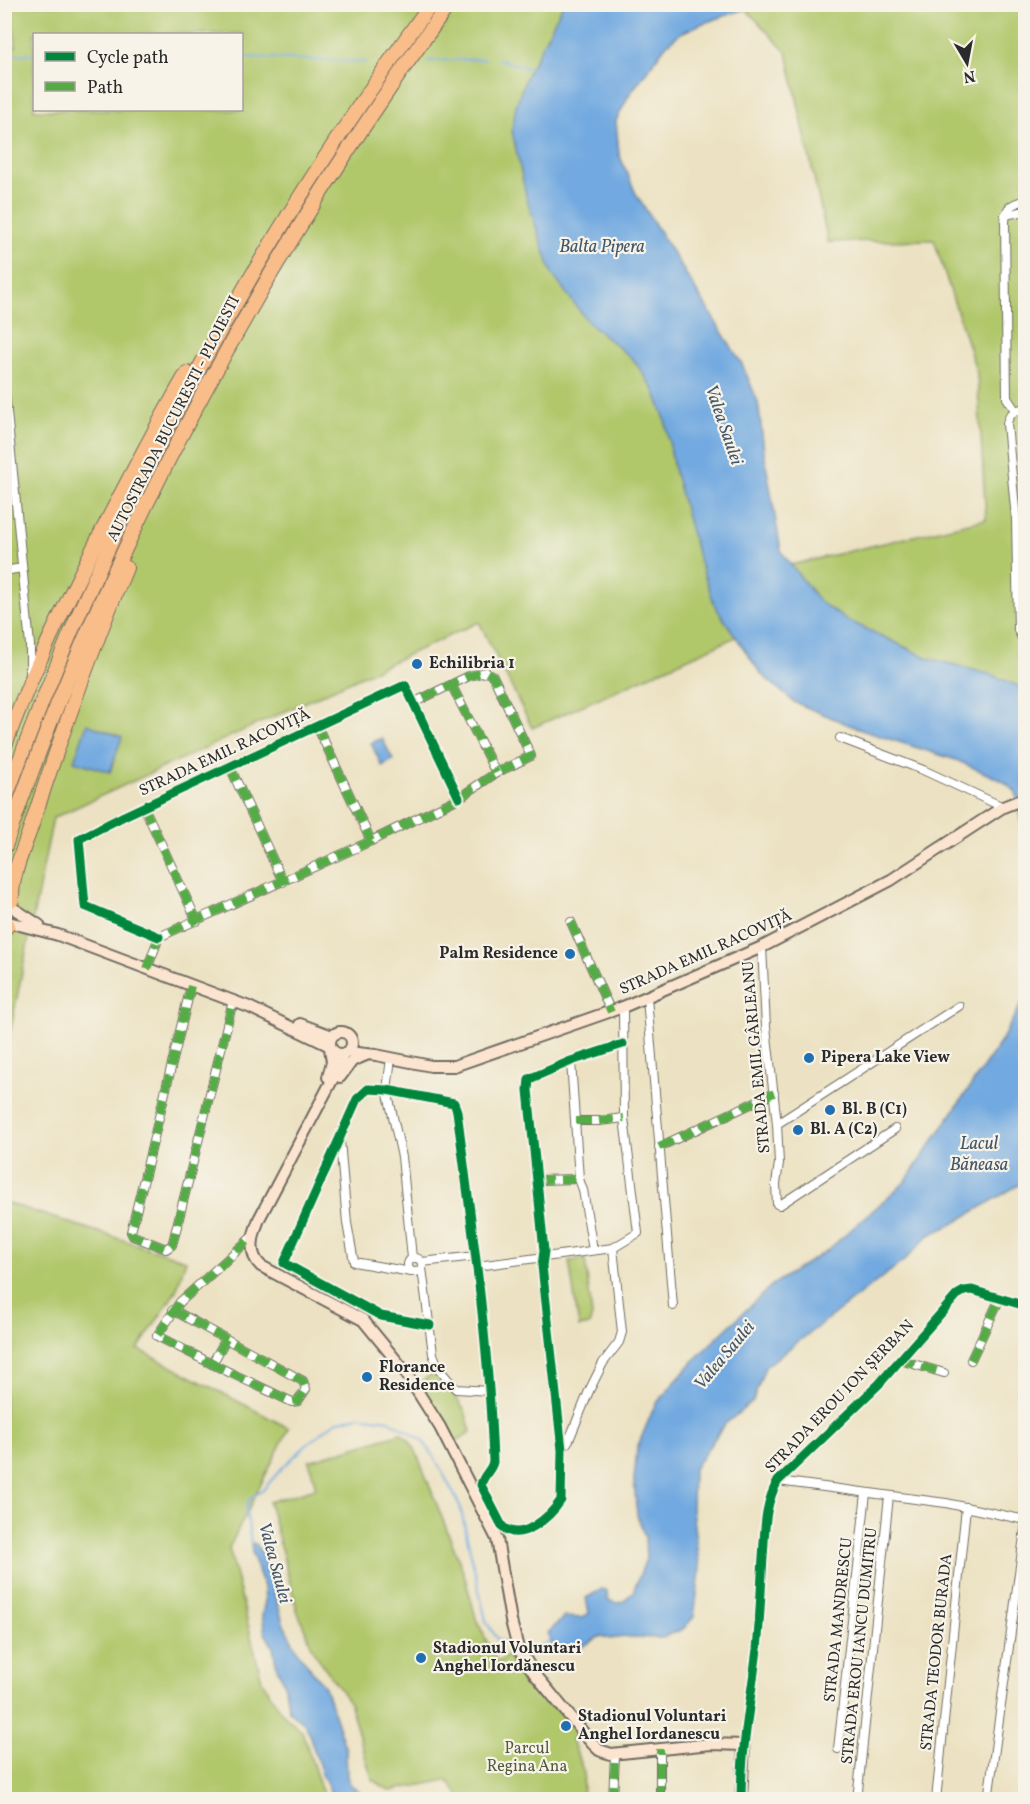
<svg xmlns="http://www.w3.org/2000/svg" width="1030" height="1804" font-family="Vollkorn,serif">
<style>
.green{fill:#b0c76b;stroke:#6e794b;stroke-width:1.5;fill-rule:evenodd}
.water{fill:#71a9e0;stroke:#4e6a86;stroke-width:1.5}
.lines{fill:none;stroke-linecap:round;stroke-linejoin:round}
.stream{stroke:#71a9e0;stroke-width:2}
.street-casing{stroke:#6f6b60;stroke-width:10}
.secondary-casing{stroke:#6f6b60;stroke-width:14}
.highway-casing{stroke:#6f6b60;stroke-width:16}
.street{stroke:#fff;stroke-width:8}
.secondary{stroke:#fce5d0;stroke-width:10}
.highway{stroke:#f8bd89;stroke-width:14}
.quiet{stroke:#54ab44;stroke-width:8;stroke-dasharray:15 8;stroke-linecap:butt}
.cycleway-casing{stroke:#f7f3e8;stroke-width:13}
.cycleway{stroke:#00873e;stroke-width:9}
.poi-dot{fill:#1f6fb2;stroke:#f7f3e8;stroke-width:2}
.labels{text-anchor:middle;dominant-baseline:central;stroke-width:4.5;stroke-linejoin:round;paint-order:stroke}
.street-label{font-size:16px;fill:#2b2b2b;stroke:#f7f3e8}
.poi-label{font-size:16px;font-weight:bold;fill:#2b2b2b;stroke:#f7f3e8;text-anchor:start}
.park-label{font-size:16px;fill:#535a3e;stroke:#f7f3e8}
.water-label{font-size:18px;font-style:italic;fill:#44576a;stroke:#f7f3e8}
</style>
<rect width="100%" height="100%" fill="#f7f3e8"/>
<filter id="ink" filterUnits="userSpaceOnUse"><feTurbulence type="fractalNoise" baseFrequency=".0167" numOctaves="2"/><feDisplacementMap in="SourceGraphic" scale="12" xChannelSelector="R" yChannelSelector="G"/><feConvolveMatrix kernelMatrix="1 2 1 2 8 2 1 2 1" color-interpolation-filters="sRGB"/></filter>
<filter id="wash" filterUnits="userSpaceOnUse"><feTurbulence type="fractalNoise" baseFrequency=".008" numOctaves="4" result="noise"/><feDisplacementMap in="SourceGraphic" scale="24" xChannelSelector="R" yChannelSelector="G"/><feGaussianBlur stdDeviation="1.35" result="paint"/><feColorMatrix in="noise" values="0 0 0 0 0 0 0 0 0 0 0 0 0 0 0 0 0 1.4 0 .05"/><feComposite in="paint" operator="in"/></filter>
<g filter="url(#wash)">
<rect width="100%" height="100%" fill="#ece2c3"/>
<g class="green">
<polygon points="757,4 1025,5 1025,689 992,675 928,658 845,619 819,601 791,565 986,519 977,373 934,240 828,242 787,53 746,9"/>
<path d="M11,5H563L526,77L516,107L588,322L634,360L654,390L665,419L674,469L715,606L736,637L532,728L479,622L53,818L5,1057L4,46L16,47ZM34,34H242V110H34Z"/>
<polygon points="4,1202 186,1260 176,1291 138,1349 289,1428 229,1548 262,1681 282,1713 302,1731 321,1789 327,1799 5,1799"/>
<polygon points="585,1259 592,1316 589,1325 579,1327 569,1261"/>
<polygon points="437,1370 465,1411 471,1432 454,1442 420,1383"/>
<polygon points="401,1433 408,1439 415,1449 463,1571 476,1618 497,1663 512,1652 582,1732 572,1740 584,1773 582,1799 462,1799 447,1780 390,1791 372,1779 349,1702 314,1652 297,1610 269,1502 316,1488 309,1461"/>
</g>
<g class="water">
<polygon points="563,5 757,5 701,24 681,33 667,44 629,95 616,121 619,154 636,194 742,364 758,402 765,458 781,551 791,565 819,601 845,619 928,658 992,675 1025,689 1025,836 1016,792 1003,781 956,760 864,731 794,702 761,674 715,606 698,557 674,469 665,419 654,390 634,360 588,322 552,274 527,200 512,131 516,106 526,77"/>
<polygon points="87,724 122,737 110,772 74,761"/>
<polygon points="382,738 393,760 382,766 371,743"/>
<path d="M1025,997V1181L953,1224L929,1235L905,1260L765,1367L753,1401L724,1425L693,1470L692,1511L700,1571L694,1617L683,1629L662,1638L625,1637L610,1639L601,1636C581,1647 576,1654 552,1649L548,1633L564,1617L583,1618L589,1613L586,1598L602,1589L607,1591L608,1600L618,1603L624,1601L633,1592L646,1559L645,1537L637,1515L634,1480L637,1448L655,1405L698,1356L772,1285L828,1250L905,1182L1000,1043Z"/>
<polygon points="251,1543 256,1544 263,1555 284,1625 299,1654 325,1687 346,1750 347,1777 351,1785 367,1799 334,1799 322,1774 306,1725 289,1711 284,1682 277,1668 273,1647 265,1633 262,1615 265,1601 264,1587 252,1553"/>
</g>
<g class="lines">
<g class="stream">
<polyline points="4,55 34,54"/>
<polyline points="242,57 366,62"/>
<polyline points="498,59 530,69"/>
<polyline points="428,61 485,59"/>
<polyline points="251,1543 246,1508 250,1498 262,1491 283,1467 310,1442 335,1422 358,1416 389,1420 422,1440 435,1458 460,1506 486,1621 497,1639 505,1642"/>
<polyline points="541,1645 550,1642"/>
</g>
</g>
</g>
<g filter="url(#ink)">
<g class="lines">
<g class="street-casing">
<g id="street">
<polyline points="1005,215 1026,211"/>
<polyline points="4,382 30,645 30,676"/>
<path d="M1026,408C1016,410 1009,412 1007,424L1016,519L1018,630L1026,646"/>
<path d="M1015,410L1007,398L1005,222C1006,206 1011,204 1026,200"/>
<polyline points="4,571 22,568"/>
<polyline points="452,686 496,773"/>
<polyline points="317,726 371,841"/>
<polyline points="840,738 923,770 1003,807"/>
<polyline points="230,767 283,882"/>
<polyline points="144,807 197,921"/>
<polyline points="571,922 611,1012"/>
<polyline points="159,937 85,906 79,839 124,816 405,685 459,798"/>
<polyline points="762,947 766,1027 777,1124 779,1163 776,1184 777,1204 780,1205 895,1129"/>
<polyline points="147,969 159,937 371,841 459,798 496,773 531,756 493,676 486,672 469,676 413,703"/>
<polyline points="191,986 131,1232 133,1236 166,1249 172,1245 174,1238 233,1001"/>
<polyline points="647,998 673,1306"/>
<polyline points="391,1058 387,1090 402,1157 412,1258"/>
<polyline points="571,1061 579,1179 583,1190 593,1250"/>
<polyline points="576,1121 599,1121 624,1118"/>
<polyline points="777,1124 959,1006"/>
<polyline points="340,1140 347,1223 354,1262 411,1272"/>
<polyline points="659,1147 774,1093"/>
<polyline points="537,1180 579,1179"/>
<circle cx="415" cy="1265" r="7"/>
<polyline points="422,1262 476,1256"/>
<polyline points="477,1266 613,1248 638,1233 624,1118 623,1007"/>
<polyline points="422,1268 433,1354 439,1369 456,1389 490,1391"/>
<polyline points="173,1310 303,1381 306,1389 298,1401 292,1402 212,1364"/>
<path d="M430,1325L381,1316L284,1263L357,1099L368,1089L387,1090L454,1103L457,1111C472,1228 489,1344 493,1462C491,1471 483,1475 481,1485L502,1526C520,1544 550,1517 561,1500L562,1450L542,1266L544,1251L528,1090L529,1079L571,1061L623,1044"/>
<polyline points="226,1339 212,1364 157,1336 180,1302 253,1236"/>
<polyline points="900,1360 944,1373"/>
<polyline points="971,1360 1000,1298"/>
<polyline points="562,1450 569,1440 589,1391 603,1363 619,1342 622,1332 613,1248"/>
<polyline points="778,1481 946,1503 1026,1520"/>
<path d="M744,1745C749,1709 755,1672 758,1635C761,1597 759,1512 778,1481L879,1384L957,1295L964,1291L972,1290L1026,1306"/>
<polyline points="838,1749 866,1493"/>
<polyline points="613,1800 615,1754"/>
<polyline points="660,1800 660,1749"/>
<polyline points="857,1800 889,1496"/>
<polyline points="936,1800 966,1507"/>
<polyline points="988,1800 1026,1522"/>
</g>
</g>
<g class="secondary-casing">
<g id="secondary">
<polyline points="16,910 39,925"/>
<polyline points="12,923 58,935 249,1007 330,1046"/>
<polyline points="300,1024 332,1036"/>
<circle cx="341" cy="1043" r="11"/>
<polyline points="348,1052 376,1055 431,1066 454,1066 623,1007 762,947 891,880 1003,807 1026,798"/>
<path d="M343,1054L340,1065L259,1219C253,1235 247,1253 261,1266L363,1320L404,1370L440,1427L497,1539L511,1621L518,1648L534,1673L591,1742L599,1750L611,1754L711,1744L744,1745L741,1800"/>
<polyline points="328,1077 332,1062 330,1048"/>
<polyline points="340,1077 352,1061 366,1055"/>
</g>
</g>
<g class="highway-casing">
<g id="highway">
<path d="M4,748C27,684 56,624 86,563C118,499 151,435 187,373"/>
<path d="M4,803C106,517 252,249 431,4"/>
<path d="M4,849C108,543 259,265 449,4"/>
<path d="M12,900C11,874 25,846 33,821C61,736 91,651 126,568"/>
<polyline points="4,929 8,925"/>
</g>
</g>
<use href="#street" class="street"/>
<use href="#secondary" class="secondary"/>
<use href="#highway" class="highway"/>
<g class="quiet">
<polyline points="452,686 496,773"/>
<polyline points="317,726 371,841"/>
<polyline points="230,767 283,882"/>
<polyline points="144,807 197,921"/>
<polyline points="571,922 611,1012"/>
<polyline points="147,969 159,937 371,841 459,798 496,773 531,756 493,676 486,672 469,676 413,703"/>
<polyline points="191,986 131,1232 133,1236 166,1249 172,1245 174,1238 233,1001"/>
<polyline points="576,1121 599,1121 624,1118"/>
<polyline points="659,1147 774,1093"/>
<polyline points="537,1180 579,1179"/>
<polyline points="173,1310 303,1381 306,1389 298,1401 292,1402 212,1364"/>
<polyline points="226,1339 212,1364 157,1336 180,1302 253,1236"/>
<polyline points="900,1360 944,1373"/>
<polyline points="971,1360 1000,1298"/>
<polyline points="613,1800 615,1754"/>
<polyline points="660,1800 660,1749"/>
</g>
<g class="cycleway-casing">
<g id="cycleway">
<polyline points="159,937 85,906 79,839 124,816 405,685 459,798"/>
<path d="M430,1325L381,1316L284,1263L357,1099L368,1089L387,1090L454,1103L457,1111C472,1228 489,1344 493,1462C491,1471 483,1475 481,1485L502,1526C520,1544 550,1517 561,1500L562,1450L542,1266L544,1251L528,1090L529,1079L571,1061L623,1044"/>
<path d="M741,1800C741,1749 751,1699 757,1649C760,1618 761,1588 763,1557C765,1532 764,1504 778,1481L879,1384L957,1295L964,1291L972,1290L1026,1306"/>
</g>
</g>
<use href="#cycleway" class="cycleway"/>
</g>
</g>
<g class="poi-dot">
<circle cx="417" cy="664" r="6"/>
<circle cx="570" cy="954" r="6"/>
<circle cx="809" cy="1058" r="6"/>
<circle cx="830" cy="1110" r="6"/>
<circle cx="798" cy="1130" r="6"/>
<circle cx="367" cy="1377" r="6"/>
<circle cx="421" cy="1658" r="6"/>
<circle cx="566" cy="1726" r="6"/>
</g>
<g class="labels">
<g class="street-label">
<text transform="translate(174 419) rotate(-63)">AUTOSTRADA BUCURESTI - PLOIESTI</text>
<text transform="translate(225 753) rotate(-25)">STRADA EMIL RACOVIȚĂ</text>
<text transform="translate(706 953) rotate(-24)">STRADA EMIL RACOVIȚĂ</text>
<text transform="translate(757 1057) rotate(-95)">STRADA EMIL GÂRLEANU</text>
<text transform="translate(840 1397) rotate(-46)">STRADA EROU ION ȘERBAN</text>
<text transform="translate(839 1620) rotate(-84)">STRADA MANDRESCU</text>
<text transform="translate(860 1646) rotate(-84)">STRADA EROU IANCU DUMITRU</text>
<text transform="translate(937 1652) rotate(-84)">STRADA TEODOR BURADA</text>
</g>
<g class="poi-label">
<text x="429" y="664">Echilibria 1</text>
<text x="558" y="954" text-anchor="end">Palm Residence</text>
<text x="821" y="1058">Pipera Lake View</text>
<text x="842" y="1110">Bl. B (C1)</text>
<text x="810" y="1130">Bl. A (C2)</text>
<text x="379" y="1368">Florance<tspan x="379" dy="18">Residence</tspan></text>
<text x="433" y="1649">Stadionul Voluntari<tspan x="433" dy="18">Anghel Iordănescu</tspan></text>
<text x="578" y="1717">Stadionul Voluntari<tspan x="578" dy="18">Anghel Iordanescu</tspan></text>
</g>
<g class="park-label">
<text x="527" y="1749">Parcul<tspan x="527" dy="18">Regina Ana</tspan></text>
</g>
<g class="water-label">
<text x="602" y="247">Balta Pipera</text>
<text transform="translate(723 425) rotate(71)">Valea Saulei</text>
<text x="979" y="1144">Lacul<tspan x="979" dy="21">Băneasa</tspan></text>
<text transform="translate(725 1356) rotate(-50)">Valea Saulei</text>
<text transform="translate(274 1563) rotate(75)">Valea Saulei</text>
</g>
</g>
<rect width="1030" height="1804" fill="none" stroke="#f7f3e8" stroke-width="24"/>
<rect x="33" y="33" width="210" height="78" fill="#f7f3e8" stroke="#a5a39c" stroke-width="1.5"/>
<rect x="45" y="52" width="30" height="9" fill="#00873e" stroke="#a5a39c" stroke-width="1.5"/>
<text x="87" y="63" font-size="18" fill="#2b2b2b">Cycle path</text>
<rect x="45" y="82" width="30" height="9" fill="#54ab44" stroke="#a5a39c" stroke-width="1.5"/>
<text x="87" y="93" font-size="18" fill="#2b2b2b">Path</text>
<g transform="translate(967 63) rotate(170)" stroke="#f7f3e8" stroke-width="4.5" paint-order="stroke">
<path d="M0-4.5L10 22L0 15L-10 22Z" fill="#2b2b2b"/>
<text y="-9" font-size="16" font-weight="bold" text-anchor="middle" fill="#2b2b2b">N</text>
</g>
</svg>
